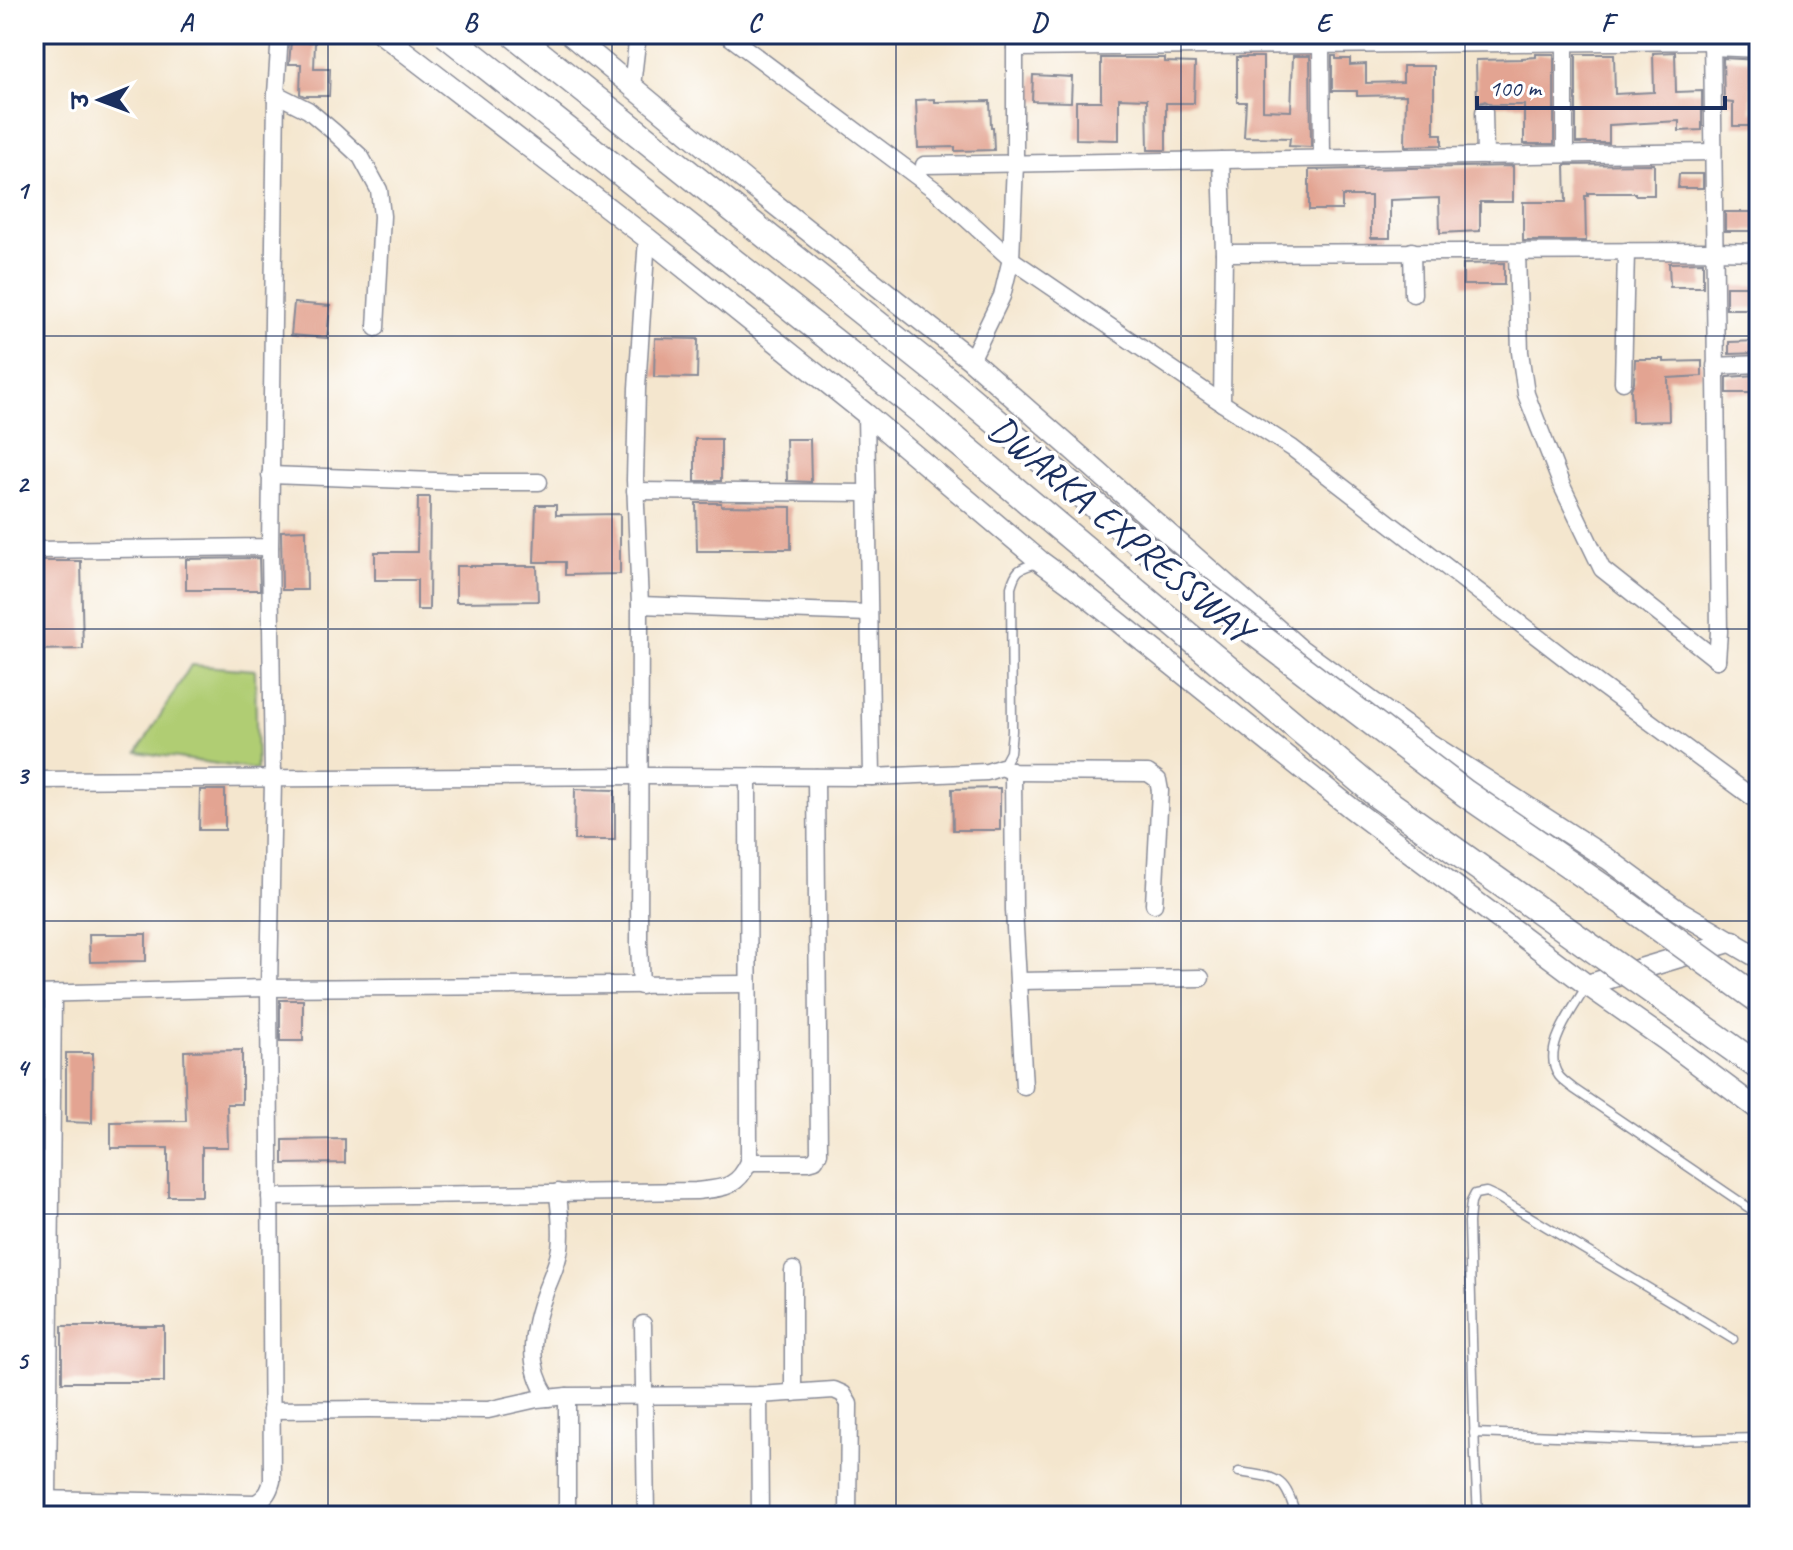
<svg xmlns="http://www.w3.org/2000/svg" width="1793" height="1550" font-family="Caveat,'Playpen Sans Deva',sans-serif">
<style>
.green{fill:#b0cd73;stroke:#667e68;stroke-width:2}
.building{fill:#e3a492}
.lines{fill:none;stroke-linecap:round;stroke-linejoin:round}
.service-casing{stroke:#888a96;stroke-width:11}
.minor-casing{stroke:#888a96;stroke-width:19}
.tertiary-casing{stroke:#888a96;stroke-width:23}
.service{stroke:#fff;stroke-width:8}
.minor{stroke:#fff;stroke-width:16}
.tertiary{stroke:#fff;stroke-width:20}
.trunk-bridge-casing{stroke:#888a96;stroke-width:29;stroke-linecap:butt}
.trunk-bridge{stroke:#fff;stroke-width:26}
.grid{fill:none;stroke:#1b2f5e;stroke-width:2;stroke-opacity:0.55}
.labels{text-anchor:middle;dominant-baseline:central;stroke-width:8;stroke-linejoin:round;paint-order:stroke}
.street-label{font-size:38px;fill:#1b2f5e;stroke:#fff}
.neatline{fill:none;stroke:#1b2f5e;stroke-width:3}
.grid-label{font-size:26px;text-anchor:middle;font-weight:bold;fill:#1b2f5e}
</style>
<rect width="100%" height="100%" fill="#fff"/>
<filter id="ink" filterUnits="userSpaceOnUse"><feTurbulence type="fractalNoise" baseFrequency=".0125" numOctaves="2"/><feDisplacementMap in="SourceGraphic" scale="16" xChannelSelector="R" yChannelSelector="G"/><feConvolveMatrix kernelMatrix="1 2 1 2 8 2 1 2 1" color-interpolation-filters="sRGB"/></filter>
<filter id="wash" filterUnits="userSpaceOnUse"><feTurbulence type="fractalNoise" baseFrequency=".006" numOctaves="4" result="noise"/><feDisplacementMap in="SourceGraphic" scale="32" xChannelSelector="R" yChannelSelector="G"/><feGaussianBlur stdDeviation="1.8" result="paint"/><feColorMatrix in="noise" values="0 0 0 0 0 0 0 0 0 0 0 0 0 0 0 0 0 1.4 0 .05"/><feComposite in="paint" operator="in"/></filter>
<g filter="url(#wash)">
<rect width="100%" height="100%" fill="#f4e6ce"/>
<polygon class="green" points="191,665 255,670 257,770 138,752"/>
<g id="blocks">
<g class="building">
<polygon points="291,41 315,42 314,69 330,69 329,96 304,96 300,94 301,64 289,64"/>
<polygon points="1675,52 1676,92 1702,91 1702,130 1679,131 1679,121 1609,125 1609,143 1576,143 1576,54 1614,54 1615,94 1654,92 1653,53"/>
<polygon points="1536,54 1554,54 1554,144 1524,144 1524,105 1492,105 1485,101 1477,104 1476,60 1522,59 1522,58 1536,57"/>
<polygon points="1293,56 1310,56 1311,147 1289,146 1290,138 1244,137 1246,102 1237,102 1237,57 1263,57 1263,110 1291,111"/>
<polygon points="1332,56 1336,56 1336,59 1350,59 1350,65 1366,64 1366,83 1403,82 1403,66 1434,66 1434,134 1442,134 1442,145 1405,146 1406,95 1357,96 1357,91 1332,91"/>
<polygon points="1101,58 1165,58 1165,62 1195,63 1194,103 1166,103 1166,150 1148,150 1147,99 1119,98 1119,140 1076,139 1076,101 1101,101"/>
<polygon points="1723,58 1759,60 1759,73 1751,73 1751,112 1759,112 1759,126 1733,126 1733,103 1724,102"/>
<polygon points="1033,75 1072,77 1071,102 1032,101"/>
<polygon points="935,99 935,102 990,101 991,127 993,127 994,150 955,151 955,147 918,148 916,100"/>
<polygon points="1654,164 1654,195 1635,195 1635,193 1588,193 1588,196 1585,196 1586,241 1523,241 1523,202 1566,202 1565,165"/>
<polygon points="1513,166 1513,202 1480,202 1480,231 1440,233 1439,198 1390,200 1390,238 1371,238 1371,196 1342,196 1342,210 1309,210 1309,170"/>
<polygon points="1679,174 1703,174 1703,188 1678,188"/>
<rect x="1725" y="212" width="34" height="19"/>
<polygon points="1703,262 1703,287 1670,287 1669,263"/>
<polygon points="1504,263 1504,285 1463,285 1463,264"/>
<rect x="1726" y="286" width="33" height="23"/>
<polygon points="294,303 330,306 327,338 291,335"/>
<polygon points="655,338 698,339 697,378 654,377"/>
<polygon points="1759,341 1759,353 1729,354 1729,342"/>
<polygon points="1635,359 1664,359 1664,362 1702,361 1702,376 1668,378 1669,421 1632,422 1631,389 1634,382"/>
<polygon points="1757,375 1758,393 1727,393 1727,377"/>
<rect x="695" y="439" width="26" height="42"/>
<polygon points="786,439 810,439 811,482 787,481"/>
<polygon points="418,497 430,497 429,610 417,610 417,580 375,580 375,552 417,552"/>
<polygon points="696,503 721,503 721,506 791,507 791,549 720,549 720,551 697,551"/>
<polygon points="536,505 556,505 556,515 620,514 620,574 565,575 565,562 534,562"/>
<polygon points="306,530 307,590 282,590 281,531"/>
<polygon points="259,558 260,590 186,590 186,559"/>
<polygon points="34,561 81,561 83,649 34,650"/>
<polygon points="456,566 537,566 538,601 456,602"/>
<polygon points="1000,788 1000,830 953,830 952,789"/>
<polygon points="575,789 615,790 615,840 574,840"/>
<polygon points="200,790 225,790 225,830 199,830"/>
<polygon points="89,934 146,934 146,961 90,962"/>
<rect x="280" y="1000" width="23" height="41"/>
<polygon points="242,1050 242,1104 227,1104 228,1147 202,1147 202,1196 168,1196 168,1148 111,1148 111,1122 186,1121 184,1051"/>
<polygon points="66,1053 93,1053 92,1123 66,1122"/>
<polygon points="345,1139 345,1163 283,1164 283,1140"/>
<rect x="62" y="1326" width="102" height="56"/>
</g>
</g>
</g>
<g filter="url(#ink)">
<use href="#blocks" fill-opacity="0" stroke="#888a96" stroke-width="2"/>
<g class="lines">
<g class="service-casing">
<g id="service">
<path d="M1002,767L1010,752L1012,731L1011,587C1017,566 1021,569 1039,562"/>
<path d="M1586,987C1573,1010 1540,1050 1559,1076C1563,1081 1569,1085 1574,1089L1758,1214"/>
<polyline points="1474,1433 1666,1440 1759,1438"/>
<path d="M1239,1472C1278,1478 1285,1476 1296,1516"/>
<polyline points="1478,1516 1475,1456 1469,1222 1471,1202 1475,1194 1486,1192 1497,1197 1733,1339"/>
</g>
</g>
<g class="minor-casing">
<g id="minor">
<polyline points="726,34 935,190 1011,259 1222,403 1292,448 1592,679 1759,802"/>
<polyline points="1712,34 1719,632 1717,660"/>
<polyline points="1565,42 1565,154"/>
<polyline points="1321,45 1322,158"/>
<polyline points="1712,47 1759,49"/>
<polyline points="1015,48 1712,41"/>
<polyline points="632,86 638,34"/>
<polyline points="276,94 308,110 334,132 361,157 379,190 382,216 376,328"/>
<polyline points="1484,112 1485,156"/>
<polyline points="1221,160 1224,253 1222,403"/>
<polyline points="924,165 1713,152"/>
<polyline points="1412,251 1413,294"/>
<polyline points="1224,253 1715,251 1759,252"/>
<polyline points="1517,253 1520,352 1526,394 1562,486 1602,569 1717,660"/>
<polyline points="971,360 1002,296 1011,259 1015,164 1015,34"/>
<polyline points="1715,366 1759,364"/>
<polyline points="1623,382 1626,251"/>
<polyline points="866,414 872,777"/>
<polyline points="270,475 462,482 539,482"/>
<polyline points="635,491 868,493"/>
<polyline points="34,550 270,547 276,94 280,34"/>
<polyline points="640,605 869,613"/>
<polyline points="1013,772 1014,910 1024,1087"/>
<polyline points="34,780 639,776 872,777 987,772 1002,767 1013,772 1148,773 1158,780 1160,791 1154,904"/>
<polyline points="1019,981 1201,978"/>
<polyline points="641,986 639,944 640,605 635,480 637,388 647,238"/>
<polyline points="34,994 269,988 748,984"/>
<polyline points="749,1162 808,1162 815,1160 819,1153 816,777"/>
<path d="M270,1197L696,1191C722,1188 737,1189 749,1162L748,777"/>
<polyline points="1757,1212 1759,1205"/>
<polyline points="643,1324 646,1516"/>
<polyline points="793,1393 793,1270"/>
<polyline points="759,1395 760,1516"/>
<polyline points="567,1396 567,1516"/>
<path d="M548,1398C525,1363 532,1327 546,1290C551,1277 558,1263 560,1248C563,1230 559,1210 558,1192"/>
<polyline points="271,1410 369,1409 488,1410 537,1399 567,1396 759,1395 834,1390 843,1394 849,1404 848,1516"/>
<polyline points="48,1498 53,994"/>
<path d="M34,1499L256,1503C266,1497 269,1492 272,1481L269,988L273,780L270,547"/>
</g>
</g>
<g class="tertiary-casing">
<g id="tertiary">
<polyline points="382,34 647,238 866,414 1040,561 1070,583 1351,808 1587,985 1664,1039 1759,1110"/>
<polyline points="569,34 748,183 971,360 1298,648 1428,743 1608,859 1677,910 1759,958"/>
<polyline points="1587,985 1733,941"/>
</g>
</g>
<use href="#service" class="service"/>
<use href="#minor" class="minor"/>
<use href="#tertiary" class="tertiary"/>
<g class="trunk-bridge-casing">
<g id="trunk-bridge">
<polyline points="446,34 920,410 1380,797 1759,1067"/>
<polyline points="514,34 946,379 1162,562 1465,793 1622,901 1759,1000"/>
</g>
</g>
<use href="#trunk-bridge" class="trunk-bridge"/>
</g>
</g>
<path class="grid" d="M328,34V1516M612,34V1516M896,34V1516M1181,34V1516M1465,34V1516M34,336H1759M34,629H1759M34,921H1759M34,1214H1759"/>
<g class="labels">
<g class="street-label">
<text transform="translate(1121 529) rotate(40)">DWARKA EXPRESSWAY</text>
</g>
</g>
<rect width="1793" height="1550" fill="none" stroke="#fff" stroke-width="88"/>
<g transform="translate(100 100) rotate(269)" stroke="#ffffff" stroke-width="6" paint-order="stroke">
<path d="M0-6L14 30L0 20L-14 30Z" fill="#1b2f5e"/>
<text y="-12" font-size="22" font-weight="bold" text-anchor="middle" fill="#1b2f5e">उ</text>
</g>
<path d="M1477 96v12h248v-12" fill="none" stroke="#1b2f5e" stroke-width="4"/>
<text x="1489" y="96" font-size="24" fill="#1b2f5e" stroke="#ffffff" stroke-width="6" paint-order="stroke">100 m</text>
<rect x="44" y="44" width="1705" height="1462" class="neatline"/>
<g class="grid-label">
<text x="186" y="31">A</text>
<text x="470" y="31">B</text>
<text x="754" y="31">C</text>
<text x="1039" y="31">D</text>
<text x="1323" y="31">E</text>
<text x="1607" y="31">F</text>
<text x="22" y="199">1</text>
<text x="22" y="492">2</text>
<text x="22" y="784">3</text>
<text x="22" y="1076">4</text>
<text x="22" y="1369">5</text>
</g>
</svg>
